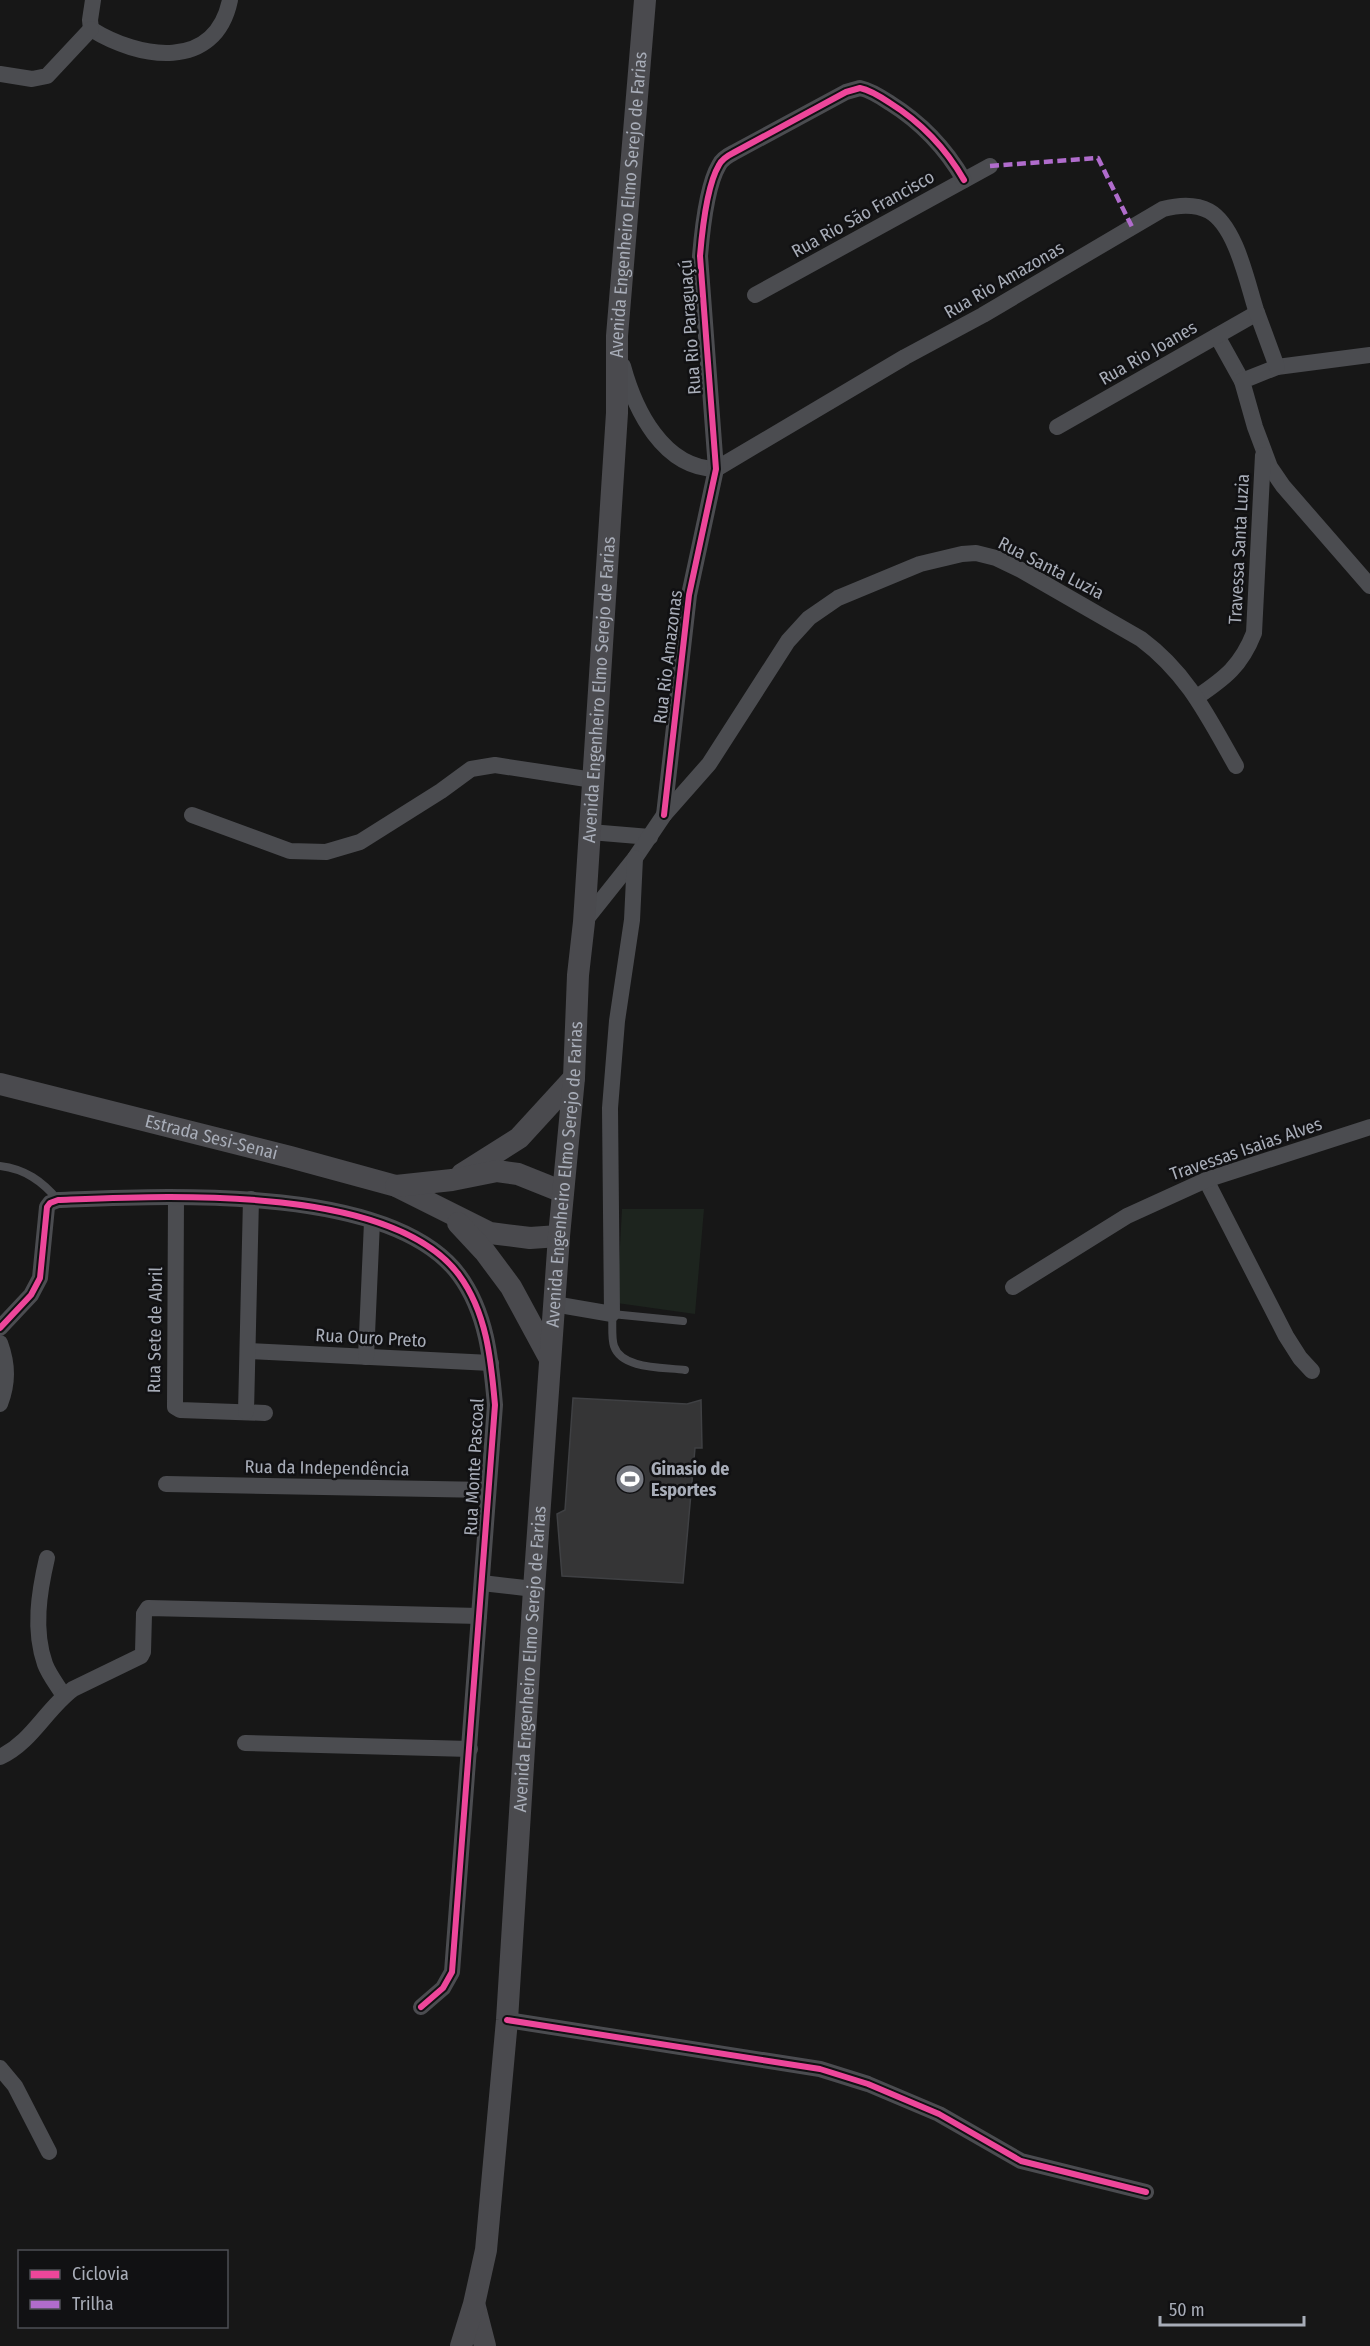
<svg xmlns="http://www.w3.org/2000/svg" width="1370" height="2346" font-family="'Fira Sans Condensed',sans-serif">
<style>
.green{fill:#1d241e}
.building{fill:#353536;stroke:#3f4043;stroke-width:1.5}
.lines{fill:none;stroke-linecap:round;stroke-linejoin:round}
.lane{stroke:#4b4c50;stroke-width:8}
.street{stroke:#4b4c50;stroke-width:16}
.secondary{stroke:#4a4a4e;stroke-width:22}
.quiet{stroke:#b06ccc;stroke-width:4.5;stroke-dasharray:9 4.5;stroke-linecap:butt}
.cycleway-casing{stroke:#111113;stroke-width:10}
.cycleway{stroke:#ed469a;stroke-width:6}
.labels{text-anchor:middle;dominant-baseline:central;stroke-width:5;stroke-linejoin:round;paint-order:stroke}
.street-label{font-size:18px;fill:#a8adb8;stroke:#111113}
.poi-label{font-size:18px;font-weight:bold;fill:#a8adb8;stroke:#111113;text-anchor:start}
</style>
<rect width="100%" height="100%" fill="#171717"/>
<polygon class="green" points="622,1209 704,1209 695,1314 617,1303"/>
<polygon class="building" points="573,1398 687,1404 701,1400 702,1448 695,1448 683,1583 562,1576 557,1514 565,1510"/>
<g class="lines">
<g class="lane">
<path d="M0,1166C25,1169 42,1181 58,1200"/>
<path d="M683,1321L612,1314C613,1324 611,1337 614,1346C622,1370 665,1367 685,1370"/>
</g>
<g class="street">
<path d="M91,29C139,59 215,72 230,0"/>
<polyline points="91,29 90,20 93,0"/>
<polyline points="0,74 32,79 47,76 91,29"/>
<polyline points="755,295 990,166"/>
<polyline points="1217,336 1242,381"/>
<polyline points="1370,355 1277,367 1242,381 1255,427 1270,467 1283,486 1370,586"/>
<path d="M623,366C635,410 663,468 716,469"/>
<polyline points="1057,427 1257,313"/>
<path d="M716,469L905,357L983,315L1163,209C1178,205 1194,203 1209,211C1236,226 1247,282 1256,310C1263,329 1270,348 1277,367"/>
<path d="M1197,697C1225,678 1241,666 1254,633L1263,455"/>
<polyline points="192,815 290,851 326,852 360,842 441,791 471,769 495,765 593,780"/>
<path d="M664,815L689,595L716,469L700,256C702,232 707,185 719,165C722,159 727,156 733,153L846,92L860,88C870,90 881,97 890,103C922,123 945,147 964,180"/>
<polyline points="590,832 650,837"/>
<path d="M584,922L635,858L664,815L709,764L788,641L809,618L838,598L920,564L962,554L976,553L996,558L1021,570L1141,639C1188,674 1208,717 1236,766"/>
<polyline points="1206,1180 1286,1336 1300,1358 1312,1371"/>
<polyline points="176,1198 175,1407 180,1410 265,1413"/>
<polyline points="1013,1287 1127,1216 1206,1180 1370,1127"/>
<polyline points="554,1304 612,1314 610,1108 617,1021 632,920 635,858"/>
<path d="M0,1328L31,1295L40,1278L47,1207L50,1203L58,1200C162,1196 391,1183 459,1275C487,1313 491,1360 495,1405L452,1972L443,1988L421,2007"/>
<path d="M0,1343C8,1365 8,1383 0,1404"/>
<polyline points="248,1351 491,1363"/>
<polyline points="366,1357 372,1222"/>
<polyline points="246,1412 251,1199"/>
<polyline points="166,1484 488,1490"/>
<path d="M47,1558C39,1592 33,1630 45,1664C49,1675 58,1686 64,1696"/>
<polyline points="482,1583 534,1589"/>
<polyline points="245,1743 470,1749"/>
<path d="M0,1757C32,1742 46,1709 73,1689L141,1656L143,1652L144,1614L148,1608L479,1616"/>
<polyline points="507,2020 820,2069 868,2084 939,2114 1021,2161 1146,2192"/>
<polyline points="0,2068 15,2086 49,2152"/>
</g>
<g class="secondary">
<path id="s1" d="M0,1084L290,1157L396,1186L490,1233L530,1238L559,1236"/>
<polyline points="462,1174 519,1138 574,1078"/>
<polyline points="396,1186 452,1180 497,1171 518,1174 563,1192"/>
<polyline points="458,1223 485,1252 511,1287 550,1359"/>
<polyline points="475,2307 485,2346"/>
<path id="s2" d="M461,2346L474,2304L486,2250L507,2020L534,1589L559,1236L574,1078L578,975L584,922L617,413V336L645,0"/>
</g>
<polyline class="quiet" points="990,166 1098,158 1133,229"/>
<g class="cycleway-casing">
<g id="cycleway">
<path d="M664,815L689,595L716,469L700,256C702,232 707,185 719,165C722,159 727,156 733,153L846,92L860,88C870,90 881,97 890,103C922,123 945,147 964,180"/>
<path d="M0,1328L31,1295L40,1278L47,1207L50,1203L58,1200C162,1196 391,1183 459,1275C487,1313 491,1360 495,1405L452,1972L443,1988L421,2007"/>
<polyline points="507,2020 820,2069 868,2084 939,2114 1021,2161 1146,2192"/>
</g>
</g>
<use href="#cycleway" class="cycleway"/>
</g>
<defs>
<g id="stadium-disc" transform="scale(1.5)"><circle r="9.5" fill="#757880" stroke="#111113"/><path d="M0-5a6.5 5 0 1 0 0 10a6.5 5 0 1 0 0-10ZM-3.5-1.8h7v3.6h-7Z" fill="#fff"/></g>
</defs>
<g fill-rule="evenodd">
<use href="#stadium-disc" x="630" y="1479"/>
</g>
<g class="labels">
<g class="street-label">
<text stroke="none"><textPath href="#s2" startOffset="2150">Avenida Engenheiro Elmo Serejo de Farias</textPath></text>
<text transform="translate(863 214) rotate(-29)">Rua Rio São Francisco</text>
<text transform="translate(1004 280) rotate(-30)">Rua Rio Amazonas</text>
<text transform="translate(690 327) rotate(-94)">Rua Rio Paraguaçú</text>
<text transform="translate(1148 353) rotate(-30)">Rua Rio Joanes</text>
<text transform="translate(1239 549) rotate(-87)">Travessa Santa Luzia</text>
<text transform="translate(1051 568) rotate(27)">Rua Santa Luzia</text>
<text transform="translate(668 657) rotate(-83)">Rua Rio Amazonas</text>
<text stroke="none"><textPath href="#s2" startOffset="1664">Avenida Engenheiro Elmo Serejo de Farias</textPath></text>
<text stroke="none"><textPath href="#s1" startOffset="218">Estrada Sesi-Senai</textPath></text>
<text transform="translate(1246 1149) rotate(-19)">Travessas Isaias Alves</text>
<text stroke="none"><textPath href="#s2" startOffset="1178">Avenida Engenheiro Elmo Serejo de Farias</textPath></text>
<text transform="translate(155 1330) rotate(-89)">Rua Sete de Abril</text>
<text transform="translate(371 1338) rotate(3)">Rua Ouro Preto</text>
<text transform="translate(474 1467) rotate(-87)">Rua Monte Pascoal</text>
<text transform="translate(327 1468) rotate(1)">Rua da Independência</text>
<text stroke="none"><textPath href="#s2" startOffset="692">Avenida Engenheiro Elmo Serejo de Farias</textPath></text>
</g>
<g class="poi-label">
<text x="651" y="1469">Ginasio de<tspan x="651" dy="21">Esportes</tspan></text>
</g>
</g>
<rect x="18" y="2250" width="210" height="78" fill="#111113" stroke="#4d4f55" stroke-width="1.5"/>
<rect x="30" y="2270" width="30" height="9" fill="#ed469a" stroke="#4d4f55" stroke-width="1.5"/>
<text x="72" y="2280" font-size="18" fill="#a8adb8">Ciclovia</text>
<rect x="30" y="2300" width="30" height="9" fill="#b06ccc" stroke="#4d4f55" stroke-width="1.5"/>
<text x="72" y="2310" font-size="18" fill="#a8adb8">Trilha</text>
<path d="M1160 2316v9h144v-9" fill="none" stroke="#a8adb8" stroke-width="3"/>
<text x="1169" y="2316" font-size="18" fill="#a8adb8" stroke="#111113" stroke-width="4.5" paint-order="stroke">50 m</text>
</svg>
